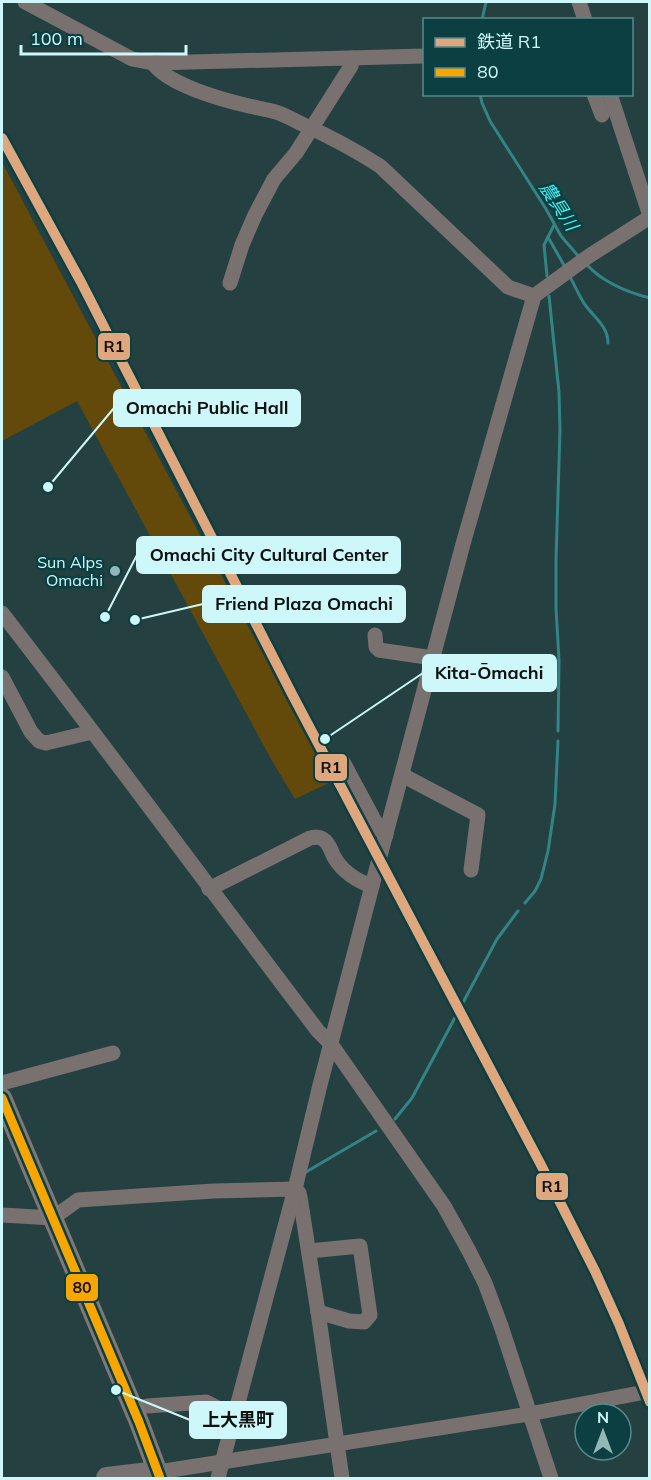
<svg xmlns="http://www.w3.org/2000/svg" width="651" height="1480" font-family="Mulish,'Noto Sans JP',sans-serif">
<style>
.green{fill:#644a0a}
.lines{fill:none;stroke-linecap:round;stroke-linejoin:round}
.stream{stroke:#338486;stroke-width:3}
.minor{stroke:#797070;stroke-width:15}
.major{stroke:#807777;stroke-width:20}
.highway{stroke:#777374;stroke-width:22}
.bus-1-casing{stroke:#0b3f41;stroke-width:14}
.bus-1{stroke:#f7a600;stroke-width:9}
.rail-1-casing{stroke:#0b3f41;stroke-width:15}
.rail-1{stroke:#dfa77e;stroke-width:10}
.poi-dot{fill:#92b7b8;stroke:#0b3f41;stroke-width:2}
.labels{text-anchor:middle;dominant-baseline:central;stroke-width:5;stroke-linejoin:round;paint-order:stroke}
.poi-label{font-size:16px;fill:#cdf7f8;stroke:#0b3f41;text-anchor:end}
.water-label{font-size:18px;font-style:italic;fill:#47eef2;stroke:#0b3f41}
.leader{fill:none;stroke:#cdf7f8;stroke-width:2}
.callout-dot{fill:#cdf7f8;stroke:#0b3f41;stroke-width:2}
.callout{fill:#cdf7f8;stroke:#cdf7f8;stroke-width:2}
.callout-label{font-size:18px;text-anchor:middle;font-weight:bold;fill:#111}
.line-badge{stroke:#0b3f41;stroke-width:2}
.pale-badge-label{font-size:16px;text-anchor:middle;font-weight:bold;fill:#111}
</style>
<rect width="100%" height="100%" fill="#254040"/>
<polygon class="green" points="2,162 331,782 295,799 271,759 77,401 2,441"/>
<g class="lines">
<g class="stream">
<polyline points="482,20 486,2"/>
<polyline points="480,94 482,103 490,121 546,209 561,236 580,258"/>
<polyline points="548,237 565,267"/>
<path d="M587,265C604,283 626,292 650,298"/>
<path d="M569,275C575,285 579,297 586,306C595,318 608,327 608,343"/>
<polyline points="547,276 544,245 554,225"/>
<polyline points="549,296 559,392 560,430 556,560 556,608 559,660 558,731"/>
<polyline points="525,903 535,891 541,879 548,851 555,804 558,741"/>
<polyline points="395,1119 412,1098 497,939 518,911"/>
<polyline points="306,1172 376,1131"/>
</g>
<g class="minor">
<polyline points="25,2 132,59 153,63 424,56"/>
<polyline points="579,2 585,20"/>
<path d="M153,63C168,85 223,100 249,106C258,108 268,110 276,112C285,115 294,120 302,124C329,136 355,150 380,166L508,287L534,296"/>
<polyline points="594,94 602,115"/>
<polyline points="610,94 650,216"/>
<polyline points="230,283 242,245 255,215 274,179 296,153 351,66 353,58"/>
<path d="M2,613C109,751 212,892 318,1031L331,1044L444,1206L469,1251L485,1283L501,1326L551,1478"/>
<polyline points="375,635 376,647 379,650 433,658"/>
<polyline points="2,677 31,732 39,741 46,743 92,732"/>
<polyline points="343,762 379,829 386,835"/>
<polyline points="402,775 478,815 471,870"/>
<path d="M209,889L310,838C315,837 320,836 324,840C329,843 331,851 334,857C342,871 357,881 372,886"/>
<polyline points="2,1083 113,1053"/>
<polyline points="2,1215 53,1218 78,1200 214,1191 295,1189 299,1193 300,1197 318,1312 342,1478"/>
<polyline points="309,1251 360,1246 370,1315 364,1322 349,1321 318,1312"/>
<polyline points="147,1406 206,1402 235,1417"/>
<polyline points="158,1472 529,1414 650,1391"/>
<polyline points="218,1478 295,1189 320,1085 372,886 463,544 534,296 589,256 650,217"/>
</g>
<polyline class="major" points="2,1098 139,1422 160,1478"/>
<polyline class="highway" points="107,1478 158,1472"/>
<g class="bus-1-casing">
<polyline id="bus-1" points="2,1098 139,1422 160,1478"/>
</g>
<use href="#bus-1" class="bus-1"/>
<g class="rail-1-casing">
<polyline id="rail-1" points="2,138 81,282 292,694 540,1163 595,1271 619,1324 650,1402"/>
</g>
<use href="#rail-1" class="rail-1"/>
</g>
<circle class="poi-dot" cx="115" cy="571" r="6"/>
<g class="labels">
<g class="poi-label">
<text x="103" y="562">Sun Alps<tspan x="103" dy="18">Omachi</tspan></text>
</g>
<g class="water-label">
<text transform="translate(559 206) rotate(57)">農具川</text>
</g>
</g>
<path class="leader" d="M48 487L114 408M105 617L137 555M135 620L203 604M325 739L423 673M116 1390L190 1420"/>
<g class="callout-dot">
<circle cx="48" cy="487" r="6"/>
<circle cx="105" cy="617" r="6"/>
<circle cx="135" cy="620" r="6"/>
<circle cx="325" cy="739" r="6"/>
<circle cx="116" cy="1390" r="6"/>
</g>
<g class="callout">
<rect x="114" y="390" width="186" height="36" rx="6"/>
<rect x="137" y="537" width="263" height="36" rx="6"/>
<rect x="203" y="586" width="202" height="36" rx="6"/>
<rect x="423" y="655" width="133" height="36" rx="6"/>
<rect x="190" y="1402" width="96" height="36" rx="6"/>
</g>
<g class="callout-label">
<text x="207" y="414">Omachi Public Hall</text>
<text x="269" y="561">Omachi City Cultural Center</text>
<text x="304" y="610">Friend Plaza Omachi</text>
<text x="489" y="679">Kita-Ōmachi</text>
<text x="238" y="1426">上大黒町</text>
</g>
<g class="line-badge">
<rect x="97" y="332" width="34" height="29" rx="6" fill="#dfa77e"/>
<rect x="314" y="753" width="34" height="29" rx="6" fill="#dfa77e"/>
<rect x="535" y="1172" width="34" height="29" rx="6" fill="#dfa77e"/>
<rect x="65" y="1273" width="34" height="29" rx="6" fill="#f7a600"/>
</g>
<g class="pale-badge-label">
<text x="114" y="352">R1</text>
<text x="331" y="773">R1</text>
<text x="552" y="1192">R1</text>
<text x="82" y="1293">80</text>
</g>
<rect width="651" height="1480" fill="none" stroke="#cdf7f8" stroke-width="6"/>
<rect x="423" y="18" width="210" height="78" fill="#0b3f41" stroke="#59898a" stroke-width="1.5"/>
<rect x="435" y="38" width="30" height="9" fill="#dfa77e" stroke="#59898a" stroke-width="1.5"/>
<text x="477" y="48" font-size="18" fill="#cdf7f8">鉄道 R1</text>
<rect x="435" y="68" width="30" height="9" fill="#f7a600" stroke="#59898a" stroke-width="1.5"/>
<text x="477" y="78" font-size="18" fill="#cdf7f8">80</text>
<g transform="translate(603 1432)"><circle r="28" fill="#0b3f41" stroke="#59898a" stroke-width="1.5"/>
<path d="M0-4.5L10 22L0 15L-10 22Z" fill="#92b7b8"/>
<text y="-9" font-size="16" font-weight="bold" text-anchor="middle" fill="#cdf7f8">N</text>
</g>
<path d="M21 45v9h165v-9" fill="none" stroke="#cdf7f8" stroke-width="3"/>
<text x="30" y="45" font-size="18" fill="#cdf7f8" stroke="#0b3f41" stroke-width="4.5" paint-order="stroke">100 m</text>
</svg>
